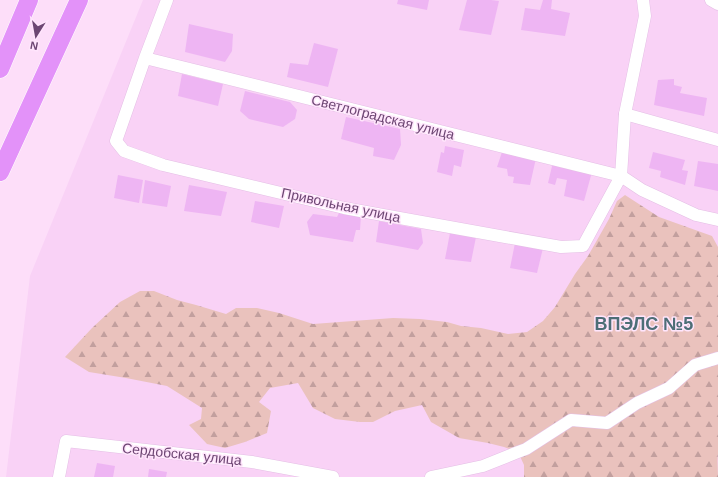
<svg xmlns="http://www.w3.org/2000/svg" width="718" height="477" font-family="Arial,sans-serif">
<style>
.residential{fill:#f9d2f6}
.forest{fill:url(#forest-firs)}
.building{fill:#eeb5f3}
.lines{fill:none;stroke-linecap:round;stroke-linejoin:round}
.minor-casing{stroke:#e4bfe5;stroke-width:13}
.highway-casing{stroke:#fff;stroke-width:19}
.minor{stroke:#fff;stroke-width:12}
.highway{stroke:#e392f9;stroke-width:18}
.labels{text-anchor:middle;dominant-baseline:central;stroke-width:3;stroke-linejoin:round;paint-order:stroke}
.street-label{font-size:14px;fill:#6d4673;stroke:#ffe5fc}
.district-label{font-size:18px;font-weight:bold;fill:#4d6e76;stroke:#ffe5fc}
</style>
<defs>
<pattern id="forest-firs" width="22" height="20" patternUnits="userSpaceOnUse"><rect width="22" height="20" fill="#eac2bd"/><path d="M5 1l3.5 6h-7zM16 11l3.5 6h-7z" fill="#c29f9e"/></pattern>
</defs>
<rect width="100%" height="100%" fill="#fddef9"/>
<polygon class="residential" points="143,0 718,0 718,477 6,477 30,276"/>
<path class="forest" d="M625,195L659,217L712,236L718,247V454C717,461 718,469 718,477H524V465L518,452L504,447L488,443L459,438L431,422L422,405L395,411L373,422H360L335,419L313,408L298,383L270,388L259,402L271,411L267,433L245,442L225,448L207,444L189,425L201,419L202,408L167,386L126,378L89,372L65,357L92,328L120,302L140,291H154L177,300L196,305L226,314L236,308H257L279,313L313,324L393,318L420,319L447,322L461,326L481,328L508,334L527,332L543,321L555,307L575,274L588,256L609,219L617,201Z"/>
<g class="building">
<polygon points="398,0 429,0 427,10 397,4"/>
<polygon points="467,0 491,0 499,1 491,35 459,30"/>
<polygon points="543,0 552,0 551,9 570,13 565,36 521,30 525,8 540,10"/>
<polygon points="189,24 233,34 232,51 225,62 185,52"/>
<polygon points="314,43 338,49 328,87 287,77 290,63 308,65"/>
<polygon points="182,74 223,84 218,106 178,96"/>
<polygon points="674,79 674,85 682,87 680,93 707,98 704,116 654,105 658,80"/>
<polygon points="245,91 290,102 297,110 295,119 283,127 249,119 240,111"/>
<polygon points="346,117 400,129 401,145 394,160 373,156 374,148 341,139"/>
<polygon points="445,146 464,150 461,167 454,165 452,176 437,172 441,152 444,153"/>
<polygon points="502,152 536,158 530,185 513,183 514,177 508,176 507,169 497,167"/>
<polygon points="653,152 685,160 682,170 688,171 685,185 660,177 661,171 649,168"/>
<polygon points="698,161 718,164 718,191 694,186"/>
<polygon points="553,162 592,172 584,201 564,196 567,180 557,178 555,185 548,183"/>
<polygon points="118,175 143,180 139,203 114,198"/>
<polygon points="145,180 171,186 167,207 142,203"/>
<polygon points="189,185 227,192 221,216 184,211"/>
<polygon points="255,201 284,206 279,228 251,222"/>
<polygon points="340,211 361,215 360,230 356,230 353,242 310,235 307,222 313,214 337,217"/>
<polygon points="379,221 421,229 423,243 418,250 376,242"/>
<polygon points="450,233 476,237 471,262 445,259"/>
<polygon points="515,243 543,248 537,273 510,268"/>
<polygon points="97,463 115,466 113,477 94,477"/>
<polygon points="149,469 167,472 166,477 148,477"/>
</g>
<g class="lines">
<g class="minor-casing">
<g id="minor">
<polyline points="643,0 645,16 625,114 621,176 642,190 696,215 718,220"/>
<polyline points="711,0 718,4"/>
<polyline points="145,58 621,176 583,246 561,247 344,208 163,165 124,151 116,141 145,58 167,0"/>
<polyline points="625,114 718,140"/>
<polyline points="59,477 66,441 252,462 333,477"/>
<polyline points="431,477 483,466 518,452 526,449 571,420 607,423 637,403 669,388 695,365 718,358"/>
</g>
</g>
<g class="highway-casing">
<g id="highway">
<polyline points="0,69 29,0"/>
<polyline points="0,172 79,0"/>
</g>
</g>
<use href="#minor" class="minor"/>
<use href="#highway" class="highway"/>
</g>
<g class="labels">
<g class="street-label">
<text transform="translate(383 117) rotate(14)">Светлоградская улица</text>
<text transform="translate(341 205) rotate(12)">Привольная улица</text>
<text transform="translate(182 454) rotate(6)">Сердобская улица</text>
</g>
<g class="district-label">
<text x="644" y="324">ВПЭЛС №5</text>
</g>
</g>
<g transform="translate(36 36) rotate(191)" stroke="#ffe5fc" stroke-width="3" paint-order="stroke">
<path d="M0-3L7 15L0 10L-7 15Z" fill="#6d4673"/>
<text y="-6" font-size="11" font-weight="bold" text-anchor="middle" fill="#6d4673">N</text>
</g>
</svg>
